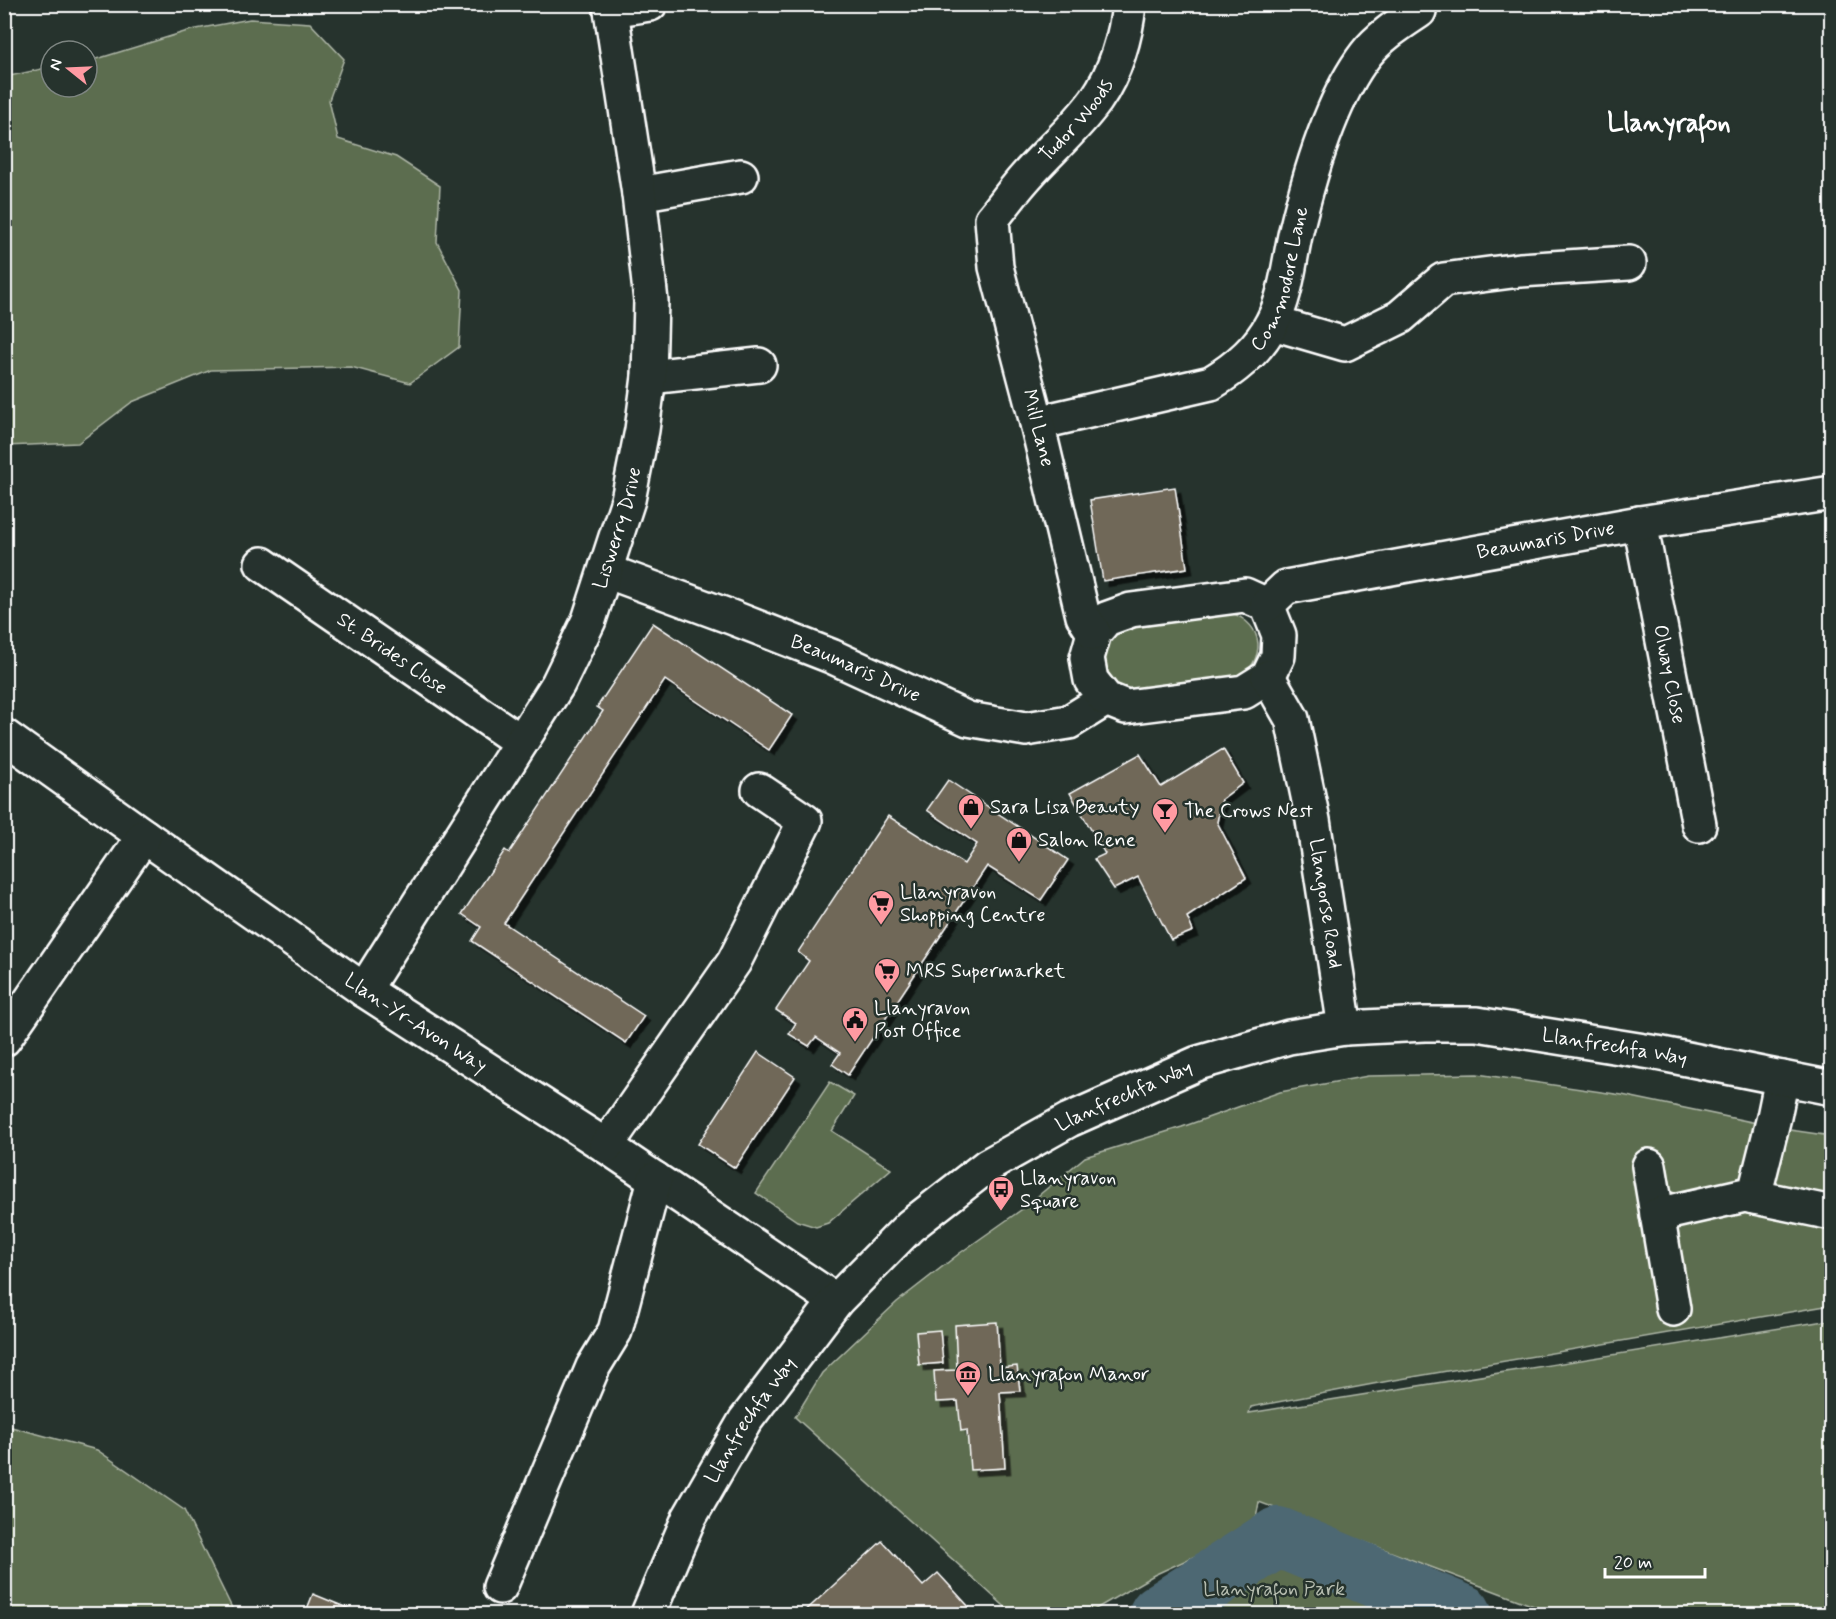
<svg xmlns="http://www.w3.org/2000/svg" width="1836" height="1619" font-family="Mynerve,sans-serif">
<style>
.green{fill:#5c6d4f;stroke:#aeb6a7;stroke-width:1.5}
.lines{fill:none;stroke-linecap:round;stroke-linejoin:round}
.river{stroke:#4d6873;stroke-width:60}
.building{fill:#706758;stroke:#fff;stroke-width:1.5;filter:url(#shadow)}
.minor-casing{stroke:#fff;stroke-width:38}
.minor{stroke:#26332d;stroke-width:33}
.labels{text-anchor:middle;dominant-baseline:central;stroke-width:5;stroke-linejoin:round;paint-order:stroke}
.street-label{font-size:20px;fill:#fff;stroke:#26332d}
.poi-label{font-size:20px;fill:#fff;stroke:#26332d;text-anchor:start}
.park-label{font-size:20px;fill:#b6bdb0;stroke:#26332d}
.district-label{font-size:26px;font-weight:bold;fill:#fff;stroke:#26332d}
</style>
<defs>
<filter id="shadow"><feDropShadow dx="5.5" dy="5.5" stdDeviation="0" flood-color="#0009"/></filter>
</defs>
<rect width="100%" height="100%" fill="#26332d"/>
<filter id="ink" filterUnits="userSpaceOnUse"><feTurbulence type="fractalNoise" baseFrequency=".0167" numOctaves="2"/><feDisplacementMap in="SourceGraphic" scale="12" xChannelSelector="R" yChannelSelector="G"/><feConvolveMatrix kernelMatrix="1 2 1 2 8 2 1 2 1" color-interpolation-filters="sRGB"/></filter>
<g filter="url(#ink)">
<g class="green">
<polygon points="250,19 310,23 344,59 329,100 338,139 396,157 440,186 437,242 462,290 459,347 410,383 351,367 211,370 132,402 78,443 5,446 5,77 51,67 51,87 87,87 87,61 100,58 191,30"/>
<path d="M1224,611C1261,619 1270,654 1240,678L1125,692L1105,681L1097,648L1110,629Z"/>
<polygon points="1477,1074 1622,1095 1790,1130 1831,1136 1831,1305 1389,1381 1251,1407 1249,1413 1831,1320 1831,1614 1555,1614 1259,1502 1254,1529 1154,1575 1087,1614 1013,1614 795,1417 822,1373 897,1302 960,1253 1021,1210 1085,1157 1182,1127 1280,1092 1368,1076"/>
<polygon points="830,1082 854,1096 832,1131 891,1169 828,1223 816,1227 797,1221 756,1193"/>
<polygon points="4,1425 97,1450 184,1510 235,1614 5,1614"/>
<polygon points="1273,1560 1397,1614 1187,1614"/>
</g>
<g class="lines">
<polyline class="river" points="1159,1614 1278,1537 1462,1614"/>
</g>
<g class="building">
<polygon points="1175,487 1187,568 1103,581 1090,500"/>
<polygon points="653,623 792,715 769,750 665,680 504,923 644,1016 626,1043 472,941 481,927 462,914 505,850 509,853 603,711 597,707"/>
<polygon points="1223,749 1243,783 1222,799 1217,822 1246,878 1187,917 1193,931 1171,940 1138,877 1114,889 1094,859 1105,854 1070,793 1140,754 1161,787"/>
<polygon points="948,780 1068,860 1041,900 987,866 848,1075 832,1064 840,1053 816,1037 809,1046 789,1034 796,1023 776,1010 809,961 798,952 888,816 964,864 977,844 927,810"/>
<polygon points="758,1052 795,1077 735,1168 698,1144"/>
<polygon points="997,1322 1000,1368 1017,1366 1020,1391 1000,1392 1005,1468 970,1470 967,1430 961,1431 958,1401 936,1402 934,1371 957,1370 955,1325"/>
<polygon points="940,1330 943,1363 919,1365 916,1332"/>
<polygon points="882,1541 923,1586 938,1573 969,1607 960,1614 802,1614"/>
<polygon points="313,1594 362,1614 305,1614"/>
</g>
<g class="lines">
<g class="minor-casing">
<g id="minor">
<polyline points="611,10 650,4"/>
<polyline points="639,194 741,176"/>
<polyline points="1273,323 1345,344 1400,317 1443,280 1520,270 1629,263"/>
<polyline points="649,377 759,365"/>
<path id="s1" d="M1037,423L1211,383C1236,368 1259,349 1272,323C1287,295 1289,261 1296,231C1309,176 1332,98 1366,54C1380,36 1401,23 1419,11"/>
<path id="s2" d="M1640,523L1699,825"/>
<path id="s3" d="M262,564L521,742"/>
<path id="s4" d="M606,571L731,617L831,656L968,719L1026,729L1069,722L1106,699"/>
<polygon points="1245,595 1267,605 1279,635 1278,656 1268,677 1244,692 1126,707 1106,699 1091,680 1087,658 1094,633 1106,619 1131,610"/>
<path id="s5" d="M1267,605L1286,587L1640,523L1832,493"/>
<path id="s6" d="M1094,633L1083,616L1037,423L996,267L992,219C1001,208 1009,197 1018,186C1042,156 1073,132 1096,100C1115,73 1126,37 1129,4"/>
<path id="s7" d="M1268,677L1292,719L1313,820L1345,1028"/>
<path id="s8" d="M4,736L144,836L364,990L606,1146L836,1301"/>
<path id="s9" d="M364,990L558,684L589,620L628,500L642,430L649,377L651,301L639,194L610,4"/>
<polyline points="4,1039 144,836"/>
<polyline points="606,1146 734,962 805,821 759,790"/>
<polyline points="1649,1166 1673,1309"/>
<polyline points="1754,1197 1774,1117 1782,1078"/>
<polyline points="1657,1215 1745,1195 1832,1213"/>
<polyline points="500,1587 593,1367 615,1331 655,1179"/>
<path id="s10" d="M648,1614L689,1518L745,1421L836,1301L910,1226L987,1166L1069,1120L1198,1063L1289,1037L1345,1028L1425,1024H1477L1526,1032L1657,1053L1832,1088"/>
</g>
</g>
<use href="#minor" class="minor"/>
</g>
</g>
<defs>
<g id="shop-pin" transform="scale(1.35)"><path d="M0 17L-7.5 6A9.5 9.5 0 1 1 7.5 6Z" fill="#ff9aa2" stroke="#26332d"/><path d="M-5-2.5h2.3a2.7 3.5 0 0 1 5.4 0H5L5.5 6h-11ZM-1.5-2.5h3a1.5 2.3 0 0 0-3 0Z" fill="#111"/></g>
<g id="bar-pin" transform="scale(1.35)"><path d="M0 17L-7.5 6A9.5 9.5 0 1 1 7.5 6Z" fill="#ff9aa2" stroke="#26332d"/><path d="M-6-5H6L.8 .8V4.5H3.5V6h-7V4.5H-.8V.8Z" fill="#111"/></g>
<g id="supermarket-pin" transform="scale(1.35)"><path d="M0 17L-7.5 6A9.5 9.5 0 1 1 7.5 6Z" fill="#ff9aa2" stroke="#26332d"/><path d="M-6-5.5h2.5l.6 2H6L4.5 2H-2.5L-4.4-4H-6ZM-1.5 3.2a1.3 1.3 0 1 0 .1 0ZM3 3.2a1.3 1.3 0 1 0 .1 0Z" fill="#111"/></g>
<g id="civic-pin" transform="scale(1.35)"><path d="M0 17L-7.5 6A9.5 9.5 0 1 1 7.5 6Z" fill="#ff9aa2" stroke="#26332d"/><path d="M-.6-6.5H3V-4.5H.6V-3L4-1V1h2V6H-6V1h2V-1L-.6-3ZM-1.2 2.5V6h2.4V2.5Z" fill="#111"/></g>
<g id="bus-pin" transform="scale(1.35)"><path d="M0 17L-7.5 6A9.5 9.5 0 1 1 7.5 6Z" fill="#ff9aa2" stroke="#26332d"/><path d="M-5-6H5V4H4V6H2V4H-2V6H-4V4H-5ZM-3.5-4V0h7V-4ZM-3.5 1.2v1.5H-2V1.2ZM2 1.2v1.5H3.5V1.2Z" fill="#111"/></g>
<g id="museum-pin" transform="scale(1.35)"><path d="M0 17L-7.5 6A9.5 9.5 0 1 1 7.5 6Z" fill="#ff9aa2" stroke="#26332d"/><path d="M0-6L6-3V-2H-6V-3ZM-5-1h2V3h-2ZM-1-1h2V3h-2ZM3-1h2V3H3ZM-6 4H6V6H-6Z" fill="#111"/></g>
</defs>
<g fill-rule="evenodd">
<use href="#shop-pin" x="971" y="807"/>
<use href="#bar-pin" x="1165" y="811"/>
<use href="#shop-pin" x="1019" y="840"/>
<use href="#supermarket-pin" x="881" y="903"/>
<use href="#supermarket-pin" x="887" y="971"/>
<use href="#civic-pin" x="855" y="1020"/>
<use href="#bus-pin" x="1001" y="1189"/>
<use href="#museum-pin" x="968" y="1374"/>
</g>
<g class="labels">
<g class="street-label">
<text stroke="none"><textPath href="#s6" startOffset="558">Tudor Woods</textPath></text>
<text stroke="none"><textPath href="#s1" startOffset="310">Commodore Lane</textPath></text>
<text transform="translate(1038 428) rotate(76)">Mill Lane</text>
<text stroke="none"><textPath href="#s9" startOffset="530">Liswerry Drive</textPath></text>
<text stroke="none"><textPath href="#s5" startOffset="290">Beaumaris Drive</textPath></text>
<text stroke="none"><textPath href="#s3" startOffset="158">St. Brides Close</textPath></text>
<text stroke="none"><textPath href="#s4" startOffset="268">Beaumaris Drive</textPath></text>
<text stroke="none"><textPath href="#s2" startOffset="154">Olway Close</textPath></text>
<text stroke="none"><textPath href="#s7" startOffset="236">Llangorse Road</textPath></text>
<text stroke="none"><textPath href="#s8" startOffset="502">Llan-Yr-Avon Way</textPath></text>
<text stroke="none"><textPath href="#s10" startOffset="1228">Llanfrechfa Way</textPath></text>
<text stroke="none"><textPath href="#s10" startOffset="724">Llanfrechfa Way</textPath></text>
<text stroke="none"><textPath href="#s10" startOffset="220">Llanfrechfa Way</textPath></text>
</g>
<g class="poi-label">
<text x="990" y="807">Sara Lisa Beauty</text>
<text x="1184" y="811">The Crows Nest</text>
<text x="1038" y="840">Salon Rene</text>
<text x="900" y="892">Llanyravon<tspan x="900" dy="23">Shopping Centre</tspan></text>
<text x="906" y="971">MRS Supermarket</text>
<text x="874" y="1008">Llanyravon<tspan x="874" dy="23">Post Office</tspan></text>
<text x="1020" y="1178">Llanyravon<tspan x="1020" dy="23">Square</tspan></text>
<text x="988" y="1374">Llanyrafon Manor</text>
</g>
<g class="park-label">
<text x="1274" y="1589">Llanyrafon Park</text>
</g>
<g class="district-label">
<text x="1669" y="124">Llanyrafon</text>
</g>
</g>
<rect width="1836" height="1619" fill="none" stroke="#26332d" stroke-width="24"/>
<rect x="12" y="12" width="1812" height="1595" fill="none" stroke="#fff" stroke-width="2" filter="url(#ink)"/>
<g transform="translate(69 69) rotate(288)"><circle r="28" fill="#26332d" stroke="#7d8581" stroke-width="1.5"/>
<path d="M0-4.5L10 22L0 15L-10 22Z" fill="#ff9aa2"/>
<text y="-9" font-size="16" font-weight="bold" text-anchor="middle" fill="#ffffff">N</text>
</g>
<path d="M1605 1568v9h100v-9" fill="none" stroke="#ffffff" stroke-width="3"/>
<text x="1614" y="1568" font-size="18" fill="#ffffff" stroke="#26332d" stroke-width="4.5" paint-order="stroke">20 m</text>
</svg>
